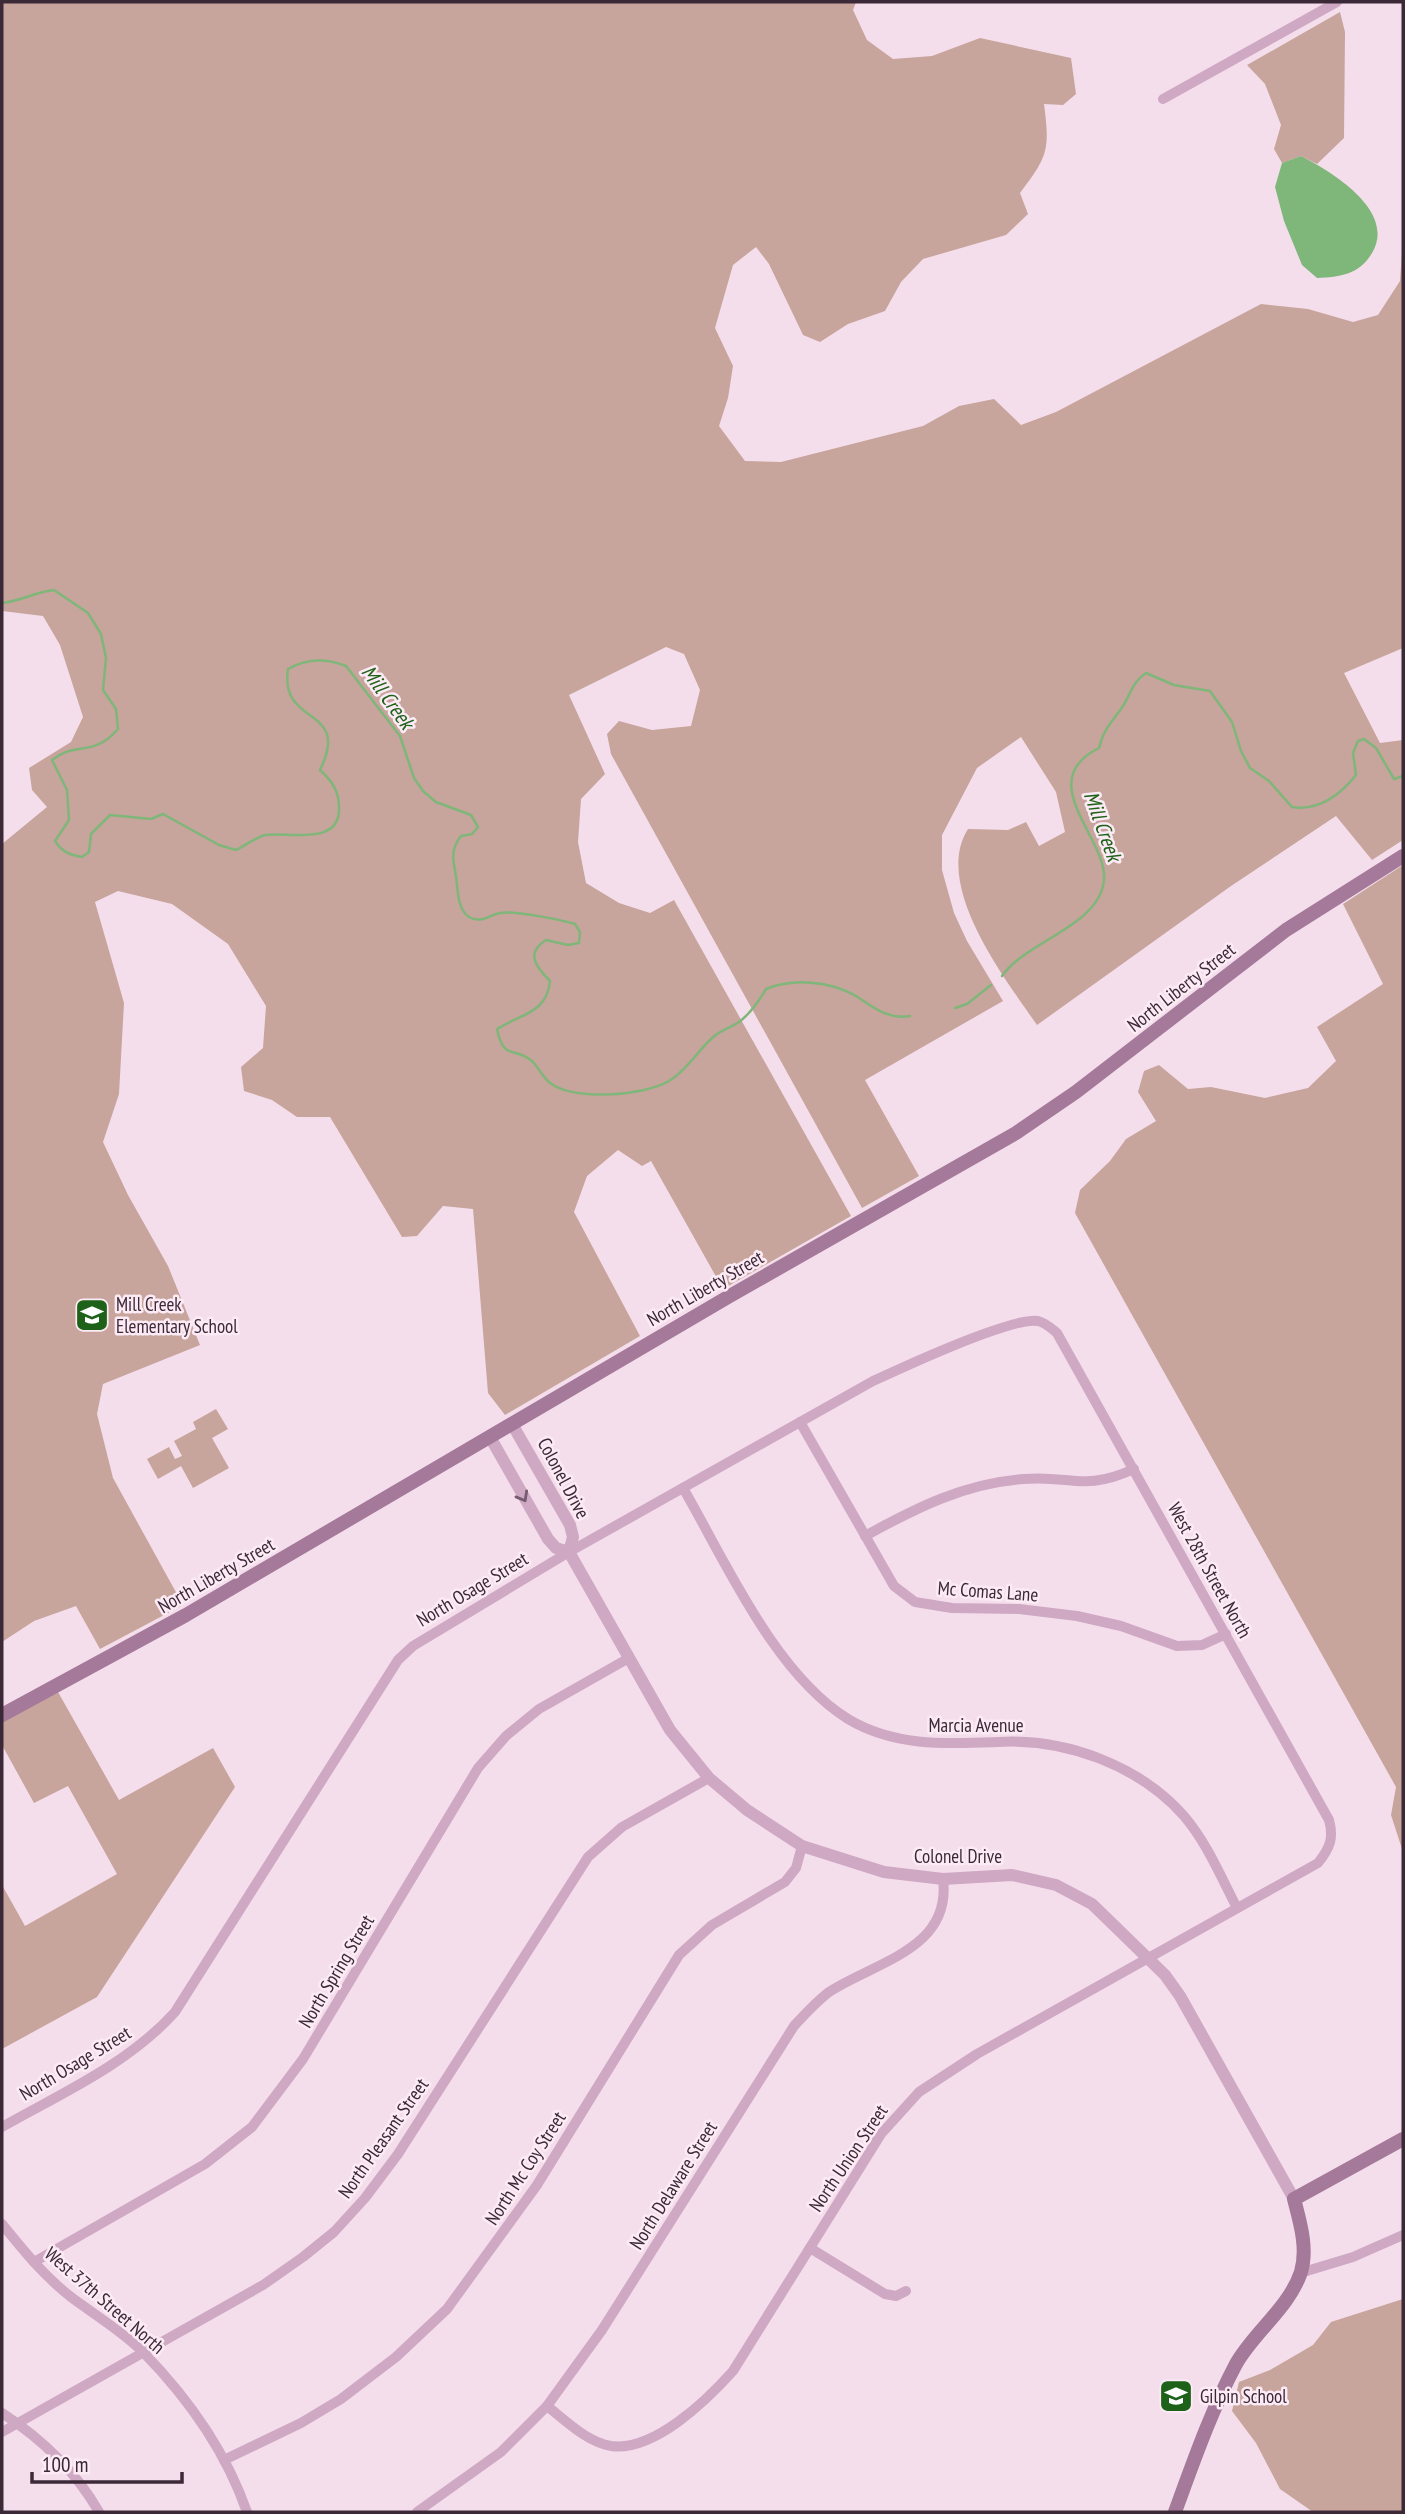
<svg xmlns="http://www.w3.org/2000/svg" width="1405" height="2514" font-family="'PT Sans Narrow',sans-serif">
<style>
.green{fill:#c7a49c}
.water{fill:#7fb679}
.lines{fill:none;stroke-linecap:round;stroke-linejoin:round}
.stream{stroke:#7fb679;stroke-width:2.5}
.minor{stroke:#cfa8c3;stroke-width:10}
.tertiary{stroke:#cfa8c3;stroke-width:12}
.secondary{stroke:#a4799a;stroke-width:14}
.oneway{stroke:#765c70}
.labels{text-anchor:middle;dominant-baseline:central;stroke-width:5;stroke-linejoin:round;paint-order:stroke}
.street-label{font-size:19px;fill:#3b2938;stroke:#fcebf5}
.poi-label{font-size:19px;fill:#3b2938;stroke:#fcebf5;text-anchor:start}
.water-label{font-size:21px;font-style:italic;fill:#1e6219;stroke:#fcebf5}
</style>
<rect width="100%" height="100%" fill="#f5deec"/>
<g class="green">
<path d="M2,2H856L853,10L867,40L893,59L932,56L980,38L1071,58L1076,94L1063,105L1044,104C1050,150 1048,156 1020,193L1028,214L1006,235L923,259L901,282L885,311L848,324L820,342L803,335L769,264L756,247L733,265L715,328L733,366L728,398L719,426L745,461L781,462L923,426L959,406L994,399L1021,425L1056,412L1261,304L1308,309L1353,322L1378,315L1400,281L1403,239V648L1344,673L1380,743L1403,740V840L1372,860L1336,816L1231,886L1037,1025C1006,980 932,885 968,829L1008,830L1026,822L1039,846L1065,832L1056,792L1021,737L977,768L942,835V870L954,913L967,941L1003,1001L865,1080L919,1176L862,1208L611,754L607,734L619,721L652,730L691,726L700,690L684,654L666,647L569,695L605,774L581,799L578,842L586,883L619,903L650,913L674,900L851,1216L723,1289L651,1161L642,1166L618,1150L587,1176L574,1212L640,1336L505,1415L488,1393L473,1209L443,1206L417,1236L402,1237L330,1117H297L272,1100L244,1091L241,1067L263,1048L266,1006L228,944L172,904L118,891L95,902L124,1003L119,1094L103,1142L128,1195L168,1266L200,1345L103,1384L97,1414L113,1478L183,1605L100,1649L76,1606L34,1621L2,1642V844L47,807L32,790L29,768L71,742L83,717L60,645L43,616L2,611Z"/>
<polygon points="1340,12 1345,32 1344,138 1317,164 1301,156 1282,163 1274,149 1281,125 1265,84 1247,65"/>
<polygon points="1403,865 1403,1852 1391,1815 1396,1787 1075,1213 1080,1190 1110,1161 1126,1139 1156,1121 1138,1092 1144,1071 1159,1065 1188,1089 1211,1087 1265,1098 1308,1088 1336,1061 1317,1027 1383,984 1343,904"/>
<polygon points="216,1409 228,1429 212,1438 229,1468 193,1488 181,1466 158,1479 147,1459 169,1447 175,1459 182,1456 174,1441 196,1429 193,1422"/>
<polygon points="58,1692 119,1800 213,1748 235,1787 97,1997 2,2049 2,1885 25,1926 117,1874 68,1786 34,1803 2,1745 2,1722"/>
<polygon points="1403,2299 1403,2512 1313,2512 1280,2489 1256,2443 1232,2411 1239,2382 1270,2370 1313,2345 1331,2322"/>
</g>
<path class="water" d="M1301,156C1332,172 1397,211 1372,253C1360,274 1341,277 1317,278L1302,265L1284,221L1275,187L1282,163Z"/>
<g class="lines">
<g class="stream">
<path d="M2,603C21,601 35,592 54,590L88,613L101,634L106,658L103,690L116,709L118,729C93,758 75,741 52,760L67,790L69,820L55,841C62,852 70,855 82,857L89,852L91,834L110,815L151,819L163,814L219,845L236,850C245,846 256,837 265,835C291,832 341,846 339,807C339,791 332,781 320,770C352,705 279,728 288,669C307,658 326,658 346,666L400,736L414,778L423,791L436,802L471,815L478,827L472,834L461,836C450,850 453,860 456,876C458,889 457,909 469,917C481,924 489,915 500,913C514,910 561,920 575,924L580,932L579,943L568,945L546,940C525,953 536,967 550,981C547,1013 521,1014 497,1029C504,1063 516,1045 533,1062C539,1069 543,1077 550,1083C575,1101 643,1096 669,1081C687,1070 697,1052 711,1039C719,1031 730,1028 739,1022C751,1013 759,1001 766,989C793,978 830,981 856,996C873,1007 888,1020 910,1016"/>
<path d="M1002,976C1026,941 1100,926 1104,880C1108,839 1032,781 1099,748C1104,729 1110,724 1121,709C1131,695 1131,683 1146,673L1174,685L1210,691L1232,722L1241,751L1250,768L1269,781L1292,807C1318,811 1340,795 1356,775L1353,753L1358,741L1364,739L1376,748L1394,779L1403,776"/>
<polyline points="955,1008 967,1004 991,985"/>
</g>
<g class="minor">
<polyline points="1163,99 1337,2"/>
<polyline points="800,1422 894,1586 915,1602 952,1608 1019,1609 1077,1616 1121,1626 1177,1646 1202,1645 1226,1634"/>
<path d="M683,1488C726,1562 774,1673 848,1719C895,1747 946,1744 998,1742C1065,1738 1139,1765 1184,1816C1207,1843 1221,1877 1237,1908"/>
<path d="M865,1536C916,1508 965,1483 1024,1479C1072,1475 1083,1492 1134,1469"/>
<path d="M2,2127C62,2093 128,2064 175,2012L398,1660L413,1646L569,1552L873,1381C901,1368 1011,1317 1038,1321C1046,1323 1051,1328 1057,1333L1329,1820C1334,1838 1330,1848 1318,1863L977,2054L919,2092L881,2134L733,2371C707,2400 654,2452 611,2446C587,2442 566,2421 547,2406"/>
<path d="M2,2224C23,2250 44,2276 71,2297C95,2315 122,2331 143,2352C188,2398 226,2452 247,2512"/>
<polyline points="810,2248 885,2294 896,2296 906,2291"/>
<polyline points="34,2262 205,2164 252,2127 303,2059 478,1768 506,1736 539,1709 629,1658"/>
<polyline points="1300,2273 1353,2257 1403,2235"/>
<path d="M2,2413C42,2439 75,2470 99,2512"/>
<polyline points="2,2432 263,2285 303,2257 334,2232 365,2198 398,2154 588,1857 622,1827 709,1778"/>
<polyline points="224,2460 301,2423 341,2399 396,2357 447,2309 537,2185 679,1955 712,1925 785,1882 796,1868 802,1846"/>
<path d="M417,2512L501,2452L547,2406L602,2330L794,2026C805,2014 816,2002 829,1992C875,1962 952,1949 943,1879"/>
</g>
<g class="tertiary">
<polyline points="512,1424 570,1525 573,1537 569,1552 670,1730 709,1778 747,1810 802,1846 884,1872 943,1879 1012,1875 1056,1885 1092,1904 1165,1975 1180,1996 1294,2199"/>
<polyline points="490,1437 548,1539 556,1548 569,1552"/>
</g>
<g class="secondary">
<polyline points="2,1715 186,1615 728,1297 1016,1133 1076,1092 1286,930 1403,856"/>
<path d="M1175,2512C1193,2463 1211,2411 1236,2364C1254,2332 1289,2308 1301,2272C1308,2248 1300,2222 1294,2199L1403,2139"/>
</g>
</g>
<defs><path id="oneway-chevron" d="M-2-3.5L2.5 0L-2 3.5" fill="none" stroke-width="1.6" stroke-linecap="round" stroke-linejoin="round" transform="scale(1.75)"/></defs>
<use class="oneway" href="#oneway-chevron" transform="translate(523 1497) rotate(61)"/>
<defs>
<g id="school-square" transform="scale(1.75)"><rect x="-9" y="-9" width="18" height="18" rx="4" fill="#1e6219" stroke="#fcebf5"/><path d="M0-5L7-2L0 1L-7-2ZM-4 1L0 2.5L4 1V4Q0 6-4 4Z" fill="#fff"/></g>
</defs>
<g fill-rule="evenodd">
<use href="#school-square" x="92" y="1315"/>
<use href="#school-square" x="1176" y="2396"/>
</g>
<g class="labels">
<g class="street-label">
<text transform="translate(1181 987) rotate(-38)">North Liberty Street</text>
<text transform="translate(705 1288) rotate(-30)">North Liberty Street</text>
<text transform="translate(564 1478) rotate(62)">Colonel Drive</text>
<text transform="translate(1210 1570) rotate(61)">West 28th Street North</text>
<text transform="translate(216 1575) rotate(-30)">North Liberty Street</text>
<text transform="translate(472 1589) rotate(-31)">North Osage Street</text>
<text transform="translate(988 1591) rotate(4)">Mc Comas Lane</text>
<text x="976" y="1725">Marcia Avenue</text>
<text x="958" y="1856">Colonel Drive</text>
<text transform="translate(336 1971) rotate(-59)">North Spring Street</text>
<text transform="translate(75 2063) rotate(-31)">North Osage Street</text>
<text transform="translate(383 2138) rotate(-55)">North Pleasant Street</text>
<text transform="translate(848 2158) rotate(-56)">North Union Street</text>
<text transform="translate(525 2168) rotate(-57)">North Mc Coy Street</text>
<text transform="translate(673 2185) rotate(-58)">North Delaware Street</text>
<text transform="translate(105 2300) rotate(41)">West 37th Street North</text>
</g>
<g class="poi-label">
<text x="116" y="1304">Mill Creek<tspan x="116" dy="22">Elementary School</tspan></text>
<text x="1200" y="2396">Gilpin School</text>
</g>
<g class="water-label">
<text transform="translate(388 697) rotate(54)">Mill Creek</text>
<text transform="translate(1103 826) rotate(70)">Mill Creek</text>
</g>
</g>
<rect width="1405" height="2514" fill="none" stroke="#3b2938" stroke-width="7"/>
<path d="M32 2472v10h150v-10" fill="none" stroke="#3b2938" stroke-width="3.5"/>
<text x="42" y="2472" font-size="21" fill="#3b2938" stroke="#fcebf5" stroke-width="5" paint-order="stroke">100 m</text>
</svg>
